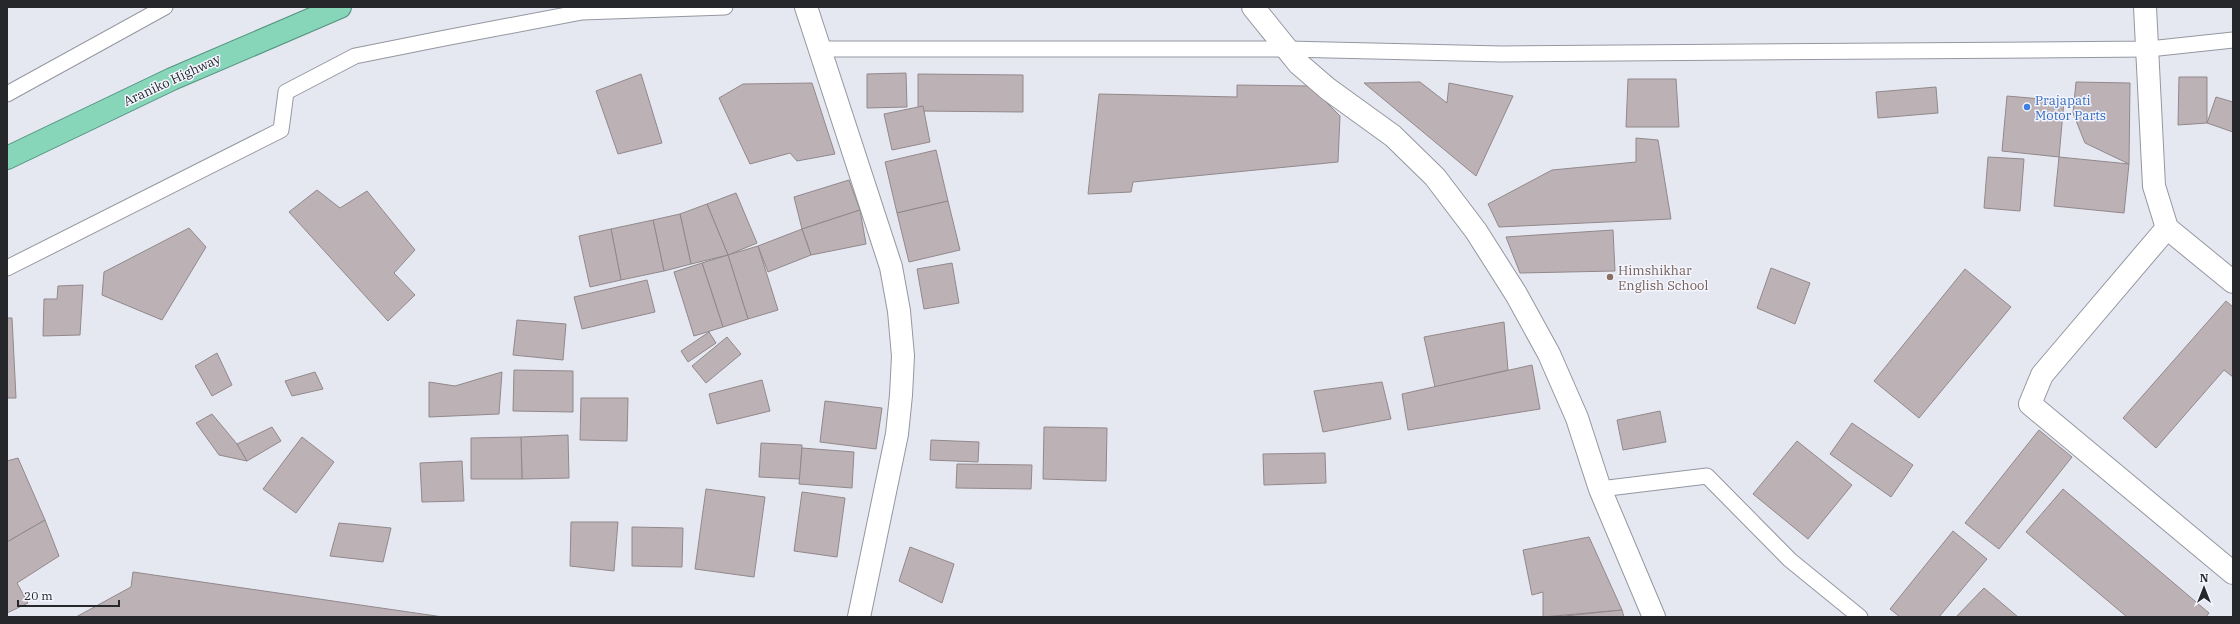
<svg xmlns="http://www.w3.org/2000/svg" width="2240" height="624" font-family="'IBM Plex Serif',serif">
<style>
.building{fill:#bcb2b6;stroke:#92888c}
.lines{fill:none;stroke-linecap:round;stroke-linejoin:round}
.service-casing{stroke:#9597a0;stroke-width:17}
.minor-casing{stroke:#9597a0;stroke-width:24}
.trunk-casing{stroke:#52927d;stroke-width:24}
.service{stroke:#fff;stroke-width:15}
.minor{stroke:#fff;stroke-width:22}
.trunk{stroke:#87d6ba;stroke-width:22}
.shop-dot{fill:#3f7fe0;stroke:#f3f5ff;stroke-width:1.5}
.education-dot{fill:#8d6e63;stroke:#f3f5ff;stroke-width:1.5}
.labels{text-anchor:middle;dominant-baseline:central;stroke-width:3;stroke-linejoin:round;paint-order:stroke}
.street-label{font-size:13px;fill:#26272a;stroke:#f3f5ff}
.shop-label{font-size:13px;fill:#366cbe;stroke:#f3f5ff;text-anchor:start}
.education-label{font-size:13px;fill:#785e54;stroke:#f3f5ff;text-anchor:start}
</style>
<rect width="100%" height="100%" fill="#e5e8f1"/>
<g class="building">
<polygon points="906,73 907,107 867,108 867,74"/>
<polygon points="641,74 662,143 618,154 596,91"/>
<polygon points="918,74 1023,75 1023,112 918,111"/>
<polygon points="2179,77 2207,77 2207,123 2178,125"/>
<polygon points="1628,79 1676,79 1679,127 1626,127"/>
<polygon points="1420,82 1447,103 1449,83 1513,96 1476,176 1364,83"/>
<polygon points="2076,82 2130,83 2129,164 2085,143 2073,113"/>
<polygon points="812,83 835,154 797,161 790,153 750,164 719,98 743,84"/>
<polygon points="1237,85 1310,86 1340,116 1338,162 1133,182 1131,192 1088,194 1099,94 1237,97"/>
<polygon points="1936,87 1938,113 1878,118 1876,92"/>
<polygon points="2007,96 2064,101 2059,157 2002,151"/>
<polygon points="2216,97 2233,102 2233,132 2207,123"/>
<polygon points="923,106 930,142 892,150 884,114"/>
<polygon points="1636,138 1658,140 1671,219 1499,227 1488,204 1552,170 1636,162"/>
<polygon points="936,150 948,201 897,213 885,162"/>
<polygon points="1988,157 2024,159 2020,211 1984,208"/>
<polygon points="2059,157 2129,164 2124,213 2054,206"/>
<polygon points="849,180 860,210 802,229 794,197"/>
<polygon points="317,190 340,208 367,191 415,250 394,273 415,295 388,321 289,212"/>
<polygon points="736,193 757,243 728,255 707,204"/>
<polygon points="948,201 960,250 909,262 897,213"/>
<polygon points="707,204 728,255 691,264 680,214"/>
<polygon points="860,210 866,244 811,255 802,229"/>
<polygon points="680,214 691,264 664,271 653,220"/>
<polygon points="653,220 664,271 621,280 611,229"/>
<polygon points="189,228 206,247 162,320 102,295 104,272"/>
<polygon points="611,229 621,280 590,287 579,236"/>
<polygon points="802,229 811,255 768,272 758,246"/>
<polygon points="1613,230 1615,271 1520,273 1506,237"/>
<polygon points="758,246 778,310 748,319 728,255"/>
<polygon points="728,255 748,319 723,327 702,263"/>
<polygon points="702,263 723,327 694,336 674,272"/>
<polygon points="952,263 959,303 924,309 917,269"/>
<polygon points="1771,268 1810,283 1795,324 1757,308"/>
<polygon points="1965,269 2011,307 1919,418 1874,381"/>
<polygon points="647,280 655,312 582,329 574,297"/>
<polygon points="83,285 80,335 43,336 44,299 57,299 58,286"/>
<polygon points="2226,301 2233,307 2233,377 2224,370 2156,448 2123,418"/>
<polygon points="7,318 12,318 16,398 7,398"/>
<polygon points="517,320 566,324 563,360 513,355"/>
<polygon points="1504,322 1508,370 1435,387 1424,337"/>
<polygon points="709,332 716,343 688,362 681,351"/>
<polygon points="727,337 741,354 706,383 692,366"/>
<polygon points="217,353 232,385 212,396 195,366"/>
<polygon points="1532,365 1540,409 1408,430 1402,394"/>
<polygon points="514,370 573,371 573,412 513,411"/>
<polygon points="315,372 323,389 292,396 285,381"/>
<polygon points="502,372 499,414 429,417 429,382 455,386"/>
<polygon points="762,380 770,411 717,424 709,394"/>
<polygon points="1382,382 1391,419 1323,432 1314,391"/>
<polygon points="581,398 628,398 627,441 580,440"/>
<polygon points="825,401 882,408 876,449 820,442"/>
<polygon points="1660,411 1666,442 1623,450 1617,420"/>
<polygon points="212,414 237,444 247,461 219,455 196,423"/>
<polygon points="1852,423 1913,465 1891,497 1830,454"/>
<polygon points="272,427 281,441 247,461 237,444"/>
<polygon points="1044,427 1107,428 1106,481 1043,479"/>
<polygon points="2039,430 2072,457 1999,549 1965,523"/>
<polygon points="568,435 569,478 522,479 521,437"/>
<polygon points="302,437 334,462 296,513 263,489"/>
<polygon points="521,437 522,479 471,479 471,438"/>
<polygon points="931,440 979,442 978,462 930,460"/>
<polygon points="1797,441 1852,485 1808,539 1753,494"/>
<polygon points="761,443 802,445 800,479 759,477"/>
<polygon points="802,448 854,452 852,488 799,484"/>
<polygon points="1325,453 1326,483 1264,485 1263,454"/>
<polygon points="18,458 45,520 7,542 7,461"/>
<polygon points="462,461 464,501 422,502 420,463"/>
<polygon points="957,464 1032,465 1031,489 956,488"/>
<polygon points="706,489 765,497 754,577 695,569"/>
<polygon points="2063,489 2209,613 2206,617 2127,617 2026,532"/>
<polygon points="802,492 845,498 837,557 794,551"/>
<polygon points="45,520 59,556 17,583 28,603 7,613 7,542"/>
<polygon points="571,522 618,522 614,571 570,566"/>
<polygon points="339,523 391,528 383,562 330,556"/>
<polygon points="632,527 683,528 682,567 632,566"/>
<polygon points="1953,531 1987,559 1939,617 1900,617 1890,609"/>
<polygon points="1589,537 1622,610 1543,617 1543,592 1532,595 1523,550"/>
<polygon points="910,547 954,564 942,603 899,581"/>
<polygon points="133,572 443,617 76,617 131,587"/>
<polygon points="1984,588 2018,617 1956,617"/>
<polygon points="1622,610 1624,617 1555,617"/>
</g>
<g class="lines">
<g class="service-casing">
<g id="service">
<polyline points="820,49 1287,49 1502,54 2149,49 2233,40"/>
<polyline points="7,94 165,7"/>
<polyline points="7,268 281,130 286,92 355,56 445,38 582,12 725,7"/>
<polyline points="1600,489 1707,476 1790,560 1860,617"/>
</g>
</g>
<g class="minor-casing">
<g id="minor">
<polyline points="806,7 891,267 899,311 903,356 901,395 897,434 859,617"/>
<polyline points="1253,7 1299,64 1328,89 1393,136 1435,177 1476,231 1516,294 1549,354 1577,418 1600,489 1654,617"/>
<polyline points="2145,7 2154,186 2167,228 2233,282"/>
<polyline points="2167,228 2042,375 2030,404 2233,573"/>
</g>
</g>
<g class="trunk-casing">
<polyline id="trunk" points="7,158 172,79 340,7"/>
</g>
<use href="#service" class="service"/>
<use href="#minor" class="minor"/>
<use href="#trunk" class="trunk"/>
</g>
<circle class="shop-dot" cx="2027" cy="107" r="4"/>
<circle class="education-dot" cx="1610" cy="277" r="4"/>
<g class="labels">
<g class="street-label">
<text transform="translate(172 80) rotate(-25)">Araniko Highway</text>
</g>
<g class="shop-label">
<text x="2035" y="100">Prajapati<tspan x="2035" dy="15">Motor Parts</tspan></text>
</g>
<g class="education-label">
<text x="1618" y="270">Himshikhar<tspan x="1618" dy="15">English School</tspan></text>
</g>
</g>
<rect width="2240" height="624" fill="none" stroke="#26272a" stroke-width="16"/>
<g transform="translate(2204 588)" stroke="#f3f5ff" stroke-width="3" paint-order="stroke">
<path d="M0-3L7 15L0 10L-7 15Z" fill="#26272a"/>
<text y="-6" font-size="11" font-weight="bold" text-anchor="middle" fill="#26272a">N</text>
</g>
<path d="M18 600v6h101v-6" fill="none" stroke="#26272a" stroke-width="2"/>
<text x="24" y="600" font-size="12" fill="#26272a" stroke="#f3f5ff" stroke-width="3" paint-order="stroke">20 m</text>
</svg>
